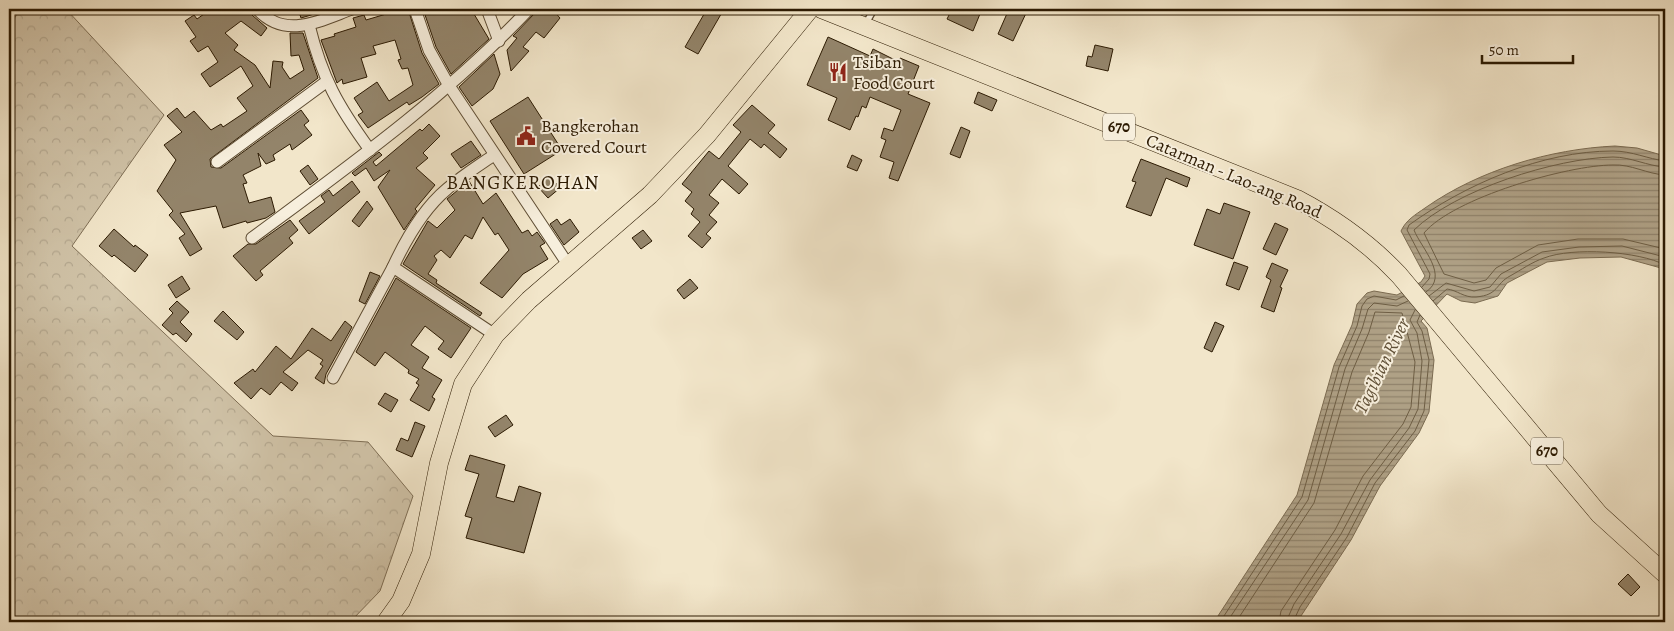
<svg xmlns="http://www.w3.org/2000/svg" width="1674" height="631" font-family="Alegreya,serif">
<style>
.forest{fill:url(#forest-crowns);stroke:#7e6e55}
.water{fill:url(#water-rules);stroke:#7b6b51}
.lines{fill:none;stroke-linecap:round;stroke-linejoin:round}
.shore{stroke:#6e5e44;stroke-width:1}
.building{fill:#93846a;stroke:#2c1a02}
.lane-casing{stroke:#5e4d34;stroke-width:8}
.street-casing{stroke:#5e4d34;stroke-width:13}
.primary-casing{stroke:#2c1a02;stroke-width:19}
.lane{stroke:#f7efdd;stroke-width:5.5}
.street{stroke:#f7efdd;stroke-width:11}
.primary{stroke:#f2e6ca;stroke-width:18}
.labels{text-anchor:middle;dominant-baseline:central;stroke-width:4;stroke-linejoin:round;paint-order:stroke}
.shield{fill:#f7efdd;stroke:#695a44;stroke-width:1}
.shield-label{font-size:16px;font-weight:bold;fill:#2c1a02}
.poi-label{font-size:18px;fill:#2c1a02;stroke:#f7efdd;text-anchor:start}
.street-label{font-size:18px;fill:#2c1a02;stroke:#f7efdd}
.water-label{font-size:19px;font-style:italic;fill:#605037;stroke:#f7efdd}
.quarter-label{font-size:20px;letter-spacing:1px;fill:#2c1a02;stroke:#f7efdd}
</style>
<defs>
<pattern id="forest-crowns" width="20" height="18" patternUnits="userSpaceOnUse" patternTransform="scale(1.25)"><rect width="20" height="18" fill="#d0c3a8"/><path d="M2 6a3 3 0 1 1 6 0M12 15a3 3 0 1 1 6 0" fill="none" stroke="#b3a78f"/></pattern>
<pattern id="water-rules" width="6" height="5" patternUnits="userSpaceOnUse" patternTransform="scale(1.25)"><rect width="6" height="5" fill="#afa186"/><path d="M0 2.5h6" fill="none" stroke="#8f826b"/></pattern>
</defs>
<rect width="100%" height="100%" fill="#f2e6ca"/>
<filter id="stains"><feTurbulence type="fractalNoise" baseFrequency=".004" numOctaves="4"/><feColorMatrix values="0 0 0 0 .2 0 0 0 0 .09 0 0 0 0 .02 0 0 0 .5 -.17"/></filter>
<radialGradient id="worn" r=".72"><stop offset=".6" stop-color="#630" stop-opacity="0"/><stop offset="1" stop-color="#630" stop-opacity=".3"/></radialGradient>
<polygon class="forest" points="21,9 66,9 164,115 72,246 273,436 368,442 413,496 380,591 350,622 9,622 9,25"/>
<path class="water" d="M1615,146L1637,148L1665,156V271L1661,268L1621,257L1580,258L1547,262L1507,283L1498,296L1475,303L1461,301L1447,294L1421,321L1427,328L1434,360L1429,412L1419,433L1380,486L1351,540L1297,622H1214L1297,495L1334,365L1352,325L1357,304L1367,293L1374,291L1397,295L1421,282L1425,276L1401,231C1406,220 1415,215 1425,208C1479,170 1550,149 1615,146Z"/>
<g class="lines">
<g class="shore">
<path d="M1665,175C1647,174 1631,164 1613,165C1568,165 1453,198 1424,233L1444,274L1474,283L1486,280L1496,268L1538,245L1578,239H1623L1665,249"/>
<path d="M1422,287L1429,279L1430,274L1407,230L1409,225C1466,184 1542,151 1613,151C1632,151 1648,159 1665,161"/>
<path d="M1426,292C1450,276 1421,248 1414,230C1455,190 1556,158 1613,157C1631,157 1647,166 1665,167"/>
<polyline points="1429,296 1446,283 1474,291 1490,287 1501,274 1542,252 1579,247 1622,246 1665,257"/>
<path d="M1433,301L1447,289C1457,290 1464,298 1476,297C1499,295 1495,284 1510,276C1521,270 1532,262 1544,258C1572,247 1639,251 1665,265"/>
<polyline points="1220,622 1302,497 1339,367 1357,326 1362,306 1367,299 1374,296 1396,300 1404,296"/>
<polyline points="1227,622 1308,500 1345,369 1362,329 1368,309 1374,303 1397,306 1408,301"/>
<polyline points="1236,622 1314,503 1352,372 1369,332 1375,312 1402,313 1415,362 1411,407 1403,424 1363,476 1335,530 1281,611 1279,622"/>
<polyline points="1286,622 1294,604 1341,534 1370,480 1409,428 1418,409 1422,361 1417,333 1410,320 1415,310"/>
<polyline points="1293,622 1300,607 1347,537 1375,483 1415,431 1424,411 1429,360 1422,331 1417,322 1420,315"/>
</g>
</g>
<g class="building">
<polygon points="211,9 249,9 252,15 267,28 261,36 241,21 225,33 238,45 234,50 255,65 270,88 273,61 283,62 282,67 290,79 304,70 299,55 291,56 290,33 303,33 318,78 210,159 211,167 221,168 301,110 309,121 304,125 312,135 292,150 290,144 273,155 275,160 266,164 258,153 261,166 243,175 247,183 243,184 249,203 271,197 275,212 266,218 247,223 246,221 223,228 216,206 180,213 202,249 190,256 179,238 185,234 169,215 173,211 157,191 176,160 164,145 182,132 167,116 177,108 185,118 194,111 211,130 221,124 223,127 247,111 237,98 253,86 241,66 210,87 201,74 218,62 208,46 198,52 190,41 196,37 185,21 194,15 197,19"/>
<polygon points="298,9 328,9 328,10 301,18"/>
<polygon points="403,9 408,9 422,53 439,84 422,97 409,105 407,102 368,128 358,115 363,112 354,98 377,82 389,101 413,85 408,68 402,69 398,60 401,59 395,40 373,46 376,54 361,58 367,77 343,84 342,79 337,83 321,40 335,36 334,34 356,27 353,18 364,15 366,20"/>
<polygon points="423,9 471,9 489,39 451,74 436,47"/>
<polygon points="536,9 552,9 560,18 544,38 536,32 523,47 529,51 511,71 507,50 517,38 513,36 534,14"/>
<polygon points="707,9 724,9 698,54 685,47"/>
<polygon points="952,9 982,9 973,31 947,19"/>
<polygon points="1009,9 1028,9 1013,41 998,34"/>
<polygon points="828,37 870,56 873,49 899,62 900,58 919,66 908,94 930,103 898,181 889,178 894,162 880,157 886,140 881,138 884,128 893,131 901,110 870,97 866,108 862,106 858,117 856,116 850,130 828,120 837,98 807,85"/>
<polygon points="1095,45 1113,49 1108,71 1086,66 1088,56 1092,57"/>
<polygon points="494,54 500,74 493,89 472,106 459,87"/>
<polygon points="978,92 997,100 992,111 974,103"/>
<polygon points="528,97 562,150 524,174 490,121"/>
<polygon points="752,105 775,125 768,133 787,149 780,158 764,144 761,148 750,139 728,166 748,184 739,194 722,179 709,195 719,203 709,215 717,222 706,234 711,238 702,248 688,236 700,222 691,214 694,209 685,201 692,192 682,184 709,151 719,159 741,132 733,125"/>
<polygon points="429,124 440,136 423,153 428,158 416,168 435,185 415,209 417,211 404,230 378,187 390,170 374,181 366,168 355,176 352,173 379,152 382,155 373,162 376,166 420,129 422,131"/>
<polygon points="961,127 970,131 960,158 950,154"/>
<polygon points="471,141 481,155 461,168 451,154"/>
<polygon points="852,155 862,160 857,171 847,167"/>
<polygon points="1141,159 1190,178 1187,187 1166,178 1151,216 1126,207 1136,182 1132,181"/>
<polygon points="308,165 318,179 310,185 300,171"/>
<polygon points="550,176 560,188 548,198 538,187"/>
<polygon points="352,181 360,192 309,234 299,221 325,202 321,196 329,190 333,196"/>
<polygon points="469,181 483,204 496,193 522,233 528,230 532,236 537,232 545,243 540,246 548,259 523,274 502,298 480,283 509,250 498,233 495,235 483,217 472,239 465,235 450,258 441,250 434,256 437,260 428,274 437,280 436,283 482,313 480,316 403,264 428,221 437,228 455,210 447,199"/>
<polygon points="367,201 373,209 359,227 352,221"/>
<polygon points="1224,203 1250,212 1233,259 1194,245 1207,209 1220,214"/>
<polygon points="557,219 561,225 570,219 579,232 564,245 550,224"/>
<polygon points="290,220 298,230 289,238 293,243 260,271 263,275 256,281 233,256 248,244 256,244"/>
<polygon points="1275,223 1288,229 1276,255 1263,249"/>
<polygon points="114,229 134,247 135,245 148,255 135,272 114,255 112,257 99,246"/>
<polygon points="643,230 652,241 641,249 632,238"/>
<polygon points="1234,262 1248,267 1239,290 1226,285"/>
<polygon points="1272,263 1288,270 1280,287 1282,288 1274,312 1261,307 1271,280 1266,277"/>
<polygon points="370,272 380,276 365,304 359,301"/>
<polygon points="182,276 190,289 176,298 168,285"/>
<polygon points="396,278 471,328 451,358 438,349 444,341 425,326 411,345 429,357 422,368 442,380 432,397 435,399 429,411 410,400 419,385 416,383 419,379 408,373 409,370 385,352 375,366 356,352"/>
<polygon points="690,279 698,288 684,299 677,290"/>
<polygon points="177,301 189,312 180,322 192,334 186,342 176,333 173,335 162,325 173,313 169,309"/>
<polygon points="223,311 244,332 237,340 214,321"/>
<polygon points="345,321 352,327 326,374 324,384 315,378 323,366 320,364 323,360 308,350 283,372 298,383 292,391 281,382 270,395 261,388 251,399 234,383 253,369 255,372 276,346 291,359 312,328 331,341"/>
<polygon points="1215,322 1224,326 1212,352 1204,348"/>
<polygon points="385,393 398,400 391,412 378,404"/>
<polygon points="506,415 513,425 495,437 488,427"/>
<polygon points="415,422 425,426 412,457 396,450 401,438 408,441"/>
<polygon points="470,455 505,465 496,497 514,502 519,486 541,493 524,553 466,538 472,518 465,516 479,474 465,470"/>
<polygon points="1628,574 1640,587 1631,596 1618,584"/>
</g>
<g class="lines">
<g class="lane-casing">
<polyline id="lane" points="865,25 874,9"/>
</g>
<g class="street-casing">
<g id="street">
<path d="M257,9C285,40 319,21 352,9"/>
<polyline points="415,9 429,50 448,84 569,266"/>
<polyline points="487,9 499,41"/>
<path d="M309,25C322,78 338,106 370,150"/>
<path d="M494,155C478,166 462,176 447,189C423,209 406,239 393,267L495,335"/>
<polyline points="217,162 326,82"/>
<path d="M252,238C348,167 447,96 529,9"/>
<polyline points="333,378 393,267"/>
</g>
</g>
<g class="primary-casing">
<g id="primary">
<path d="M821,9L1297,199C1337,220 1369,243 1399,275L1599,514L1665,574"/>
<polyline points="386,622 401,601 421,554 439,463 463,384 495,335 529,300 650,195 707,135 810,9"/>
</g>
</g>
<use href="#lane" class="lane"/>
<use href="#street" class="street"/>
<use href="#primary" class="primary"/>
</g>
<defs>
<g id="restaurant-bare" transform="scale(1.5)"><path d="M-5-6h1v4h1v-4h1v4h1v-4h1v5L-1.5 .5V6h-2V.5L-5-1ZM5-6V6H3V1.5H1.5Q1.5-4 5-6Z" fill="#8f2418" stroke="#f7efdd" stroke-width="2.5" paint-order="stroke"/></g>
<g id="civic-bare" transform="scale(1.5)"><path d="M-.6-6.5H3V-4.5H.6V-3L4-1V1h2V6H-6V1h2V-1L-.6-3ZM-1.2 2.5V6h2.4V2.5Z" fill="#8f2418" stroke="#f7efdd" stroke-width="2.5" paint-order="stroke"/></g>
</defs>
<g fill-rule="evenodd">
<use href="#restaurant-bare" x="838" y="72"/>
<use href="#civic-bare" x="526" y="136"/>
</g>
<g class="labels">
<g class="shield">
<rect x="1103" y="113.5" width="32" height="27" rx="4"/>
<rect x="1531" y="437.5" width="32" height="27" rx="4"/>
</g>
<g class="shield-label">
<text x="1119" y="127">670</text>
<text x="1547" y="451">670</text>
</g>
<g class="poi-label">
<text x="853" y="62">Tsiban<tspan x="853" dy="21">Food Court</tspan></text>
<text x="541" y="126">Bangkerohan<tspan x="541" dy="21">Covered Court</tspan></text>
</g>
<g class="street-label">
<text transform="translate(1234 176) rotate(23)">Catarman - Lao-ang Road</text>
</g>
<g class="water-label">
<text transform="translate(1382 366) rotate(-64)">Tagibian River</text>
</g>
<g class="quarter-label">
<text x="523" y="182">BANGKEROHAN</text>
</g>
</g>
<rect width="1674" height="631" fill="none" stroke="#f2e6ca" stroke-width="30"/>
<rect x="10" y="10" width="1654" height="611" fill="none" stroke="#2c1a02" stroke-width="2.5"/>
<rect x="15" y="15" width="1644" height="601" fill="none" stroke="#2c1a02"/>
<path d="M1482 55v8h91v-8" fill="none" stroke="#2c1a02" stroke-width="2.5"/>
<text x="1489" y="55" font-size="15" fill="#2c1a02" stroke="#f7efdd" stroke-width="4" paint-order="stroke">50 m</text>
<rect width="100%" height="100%" filter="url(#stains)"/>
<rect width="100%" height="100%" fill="url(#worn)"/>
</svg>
